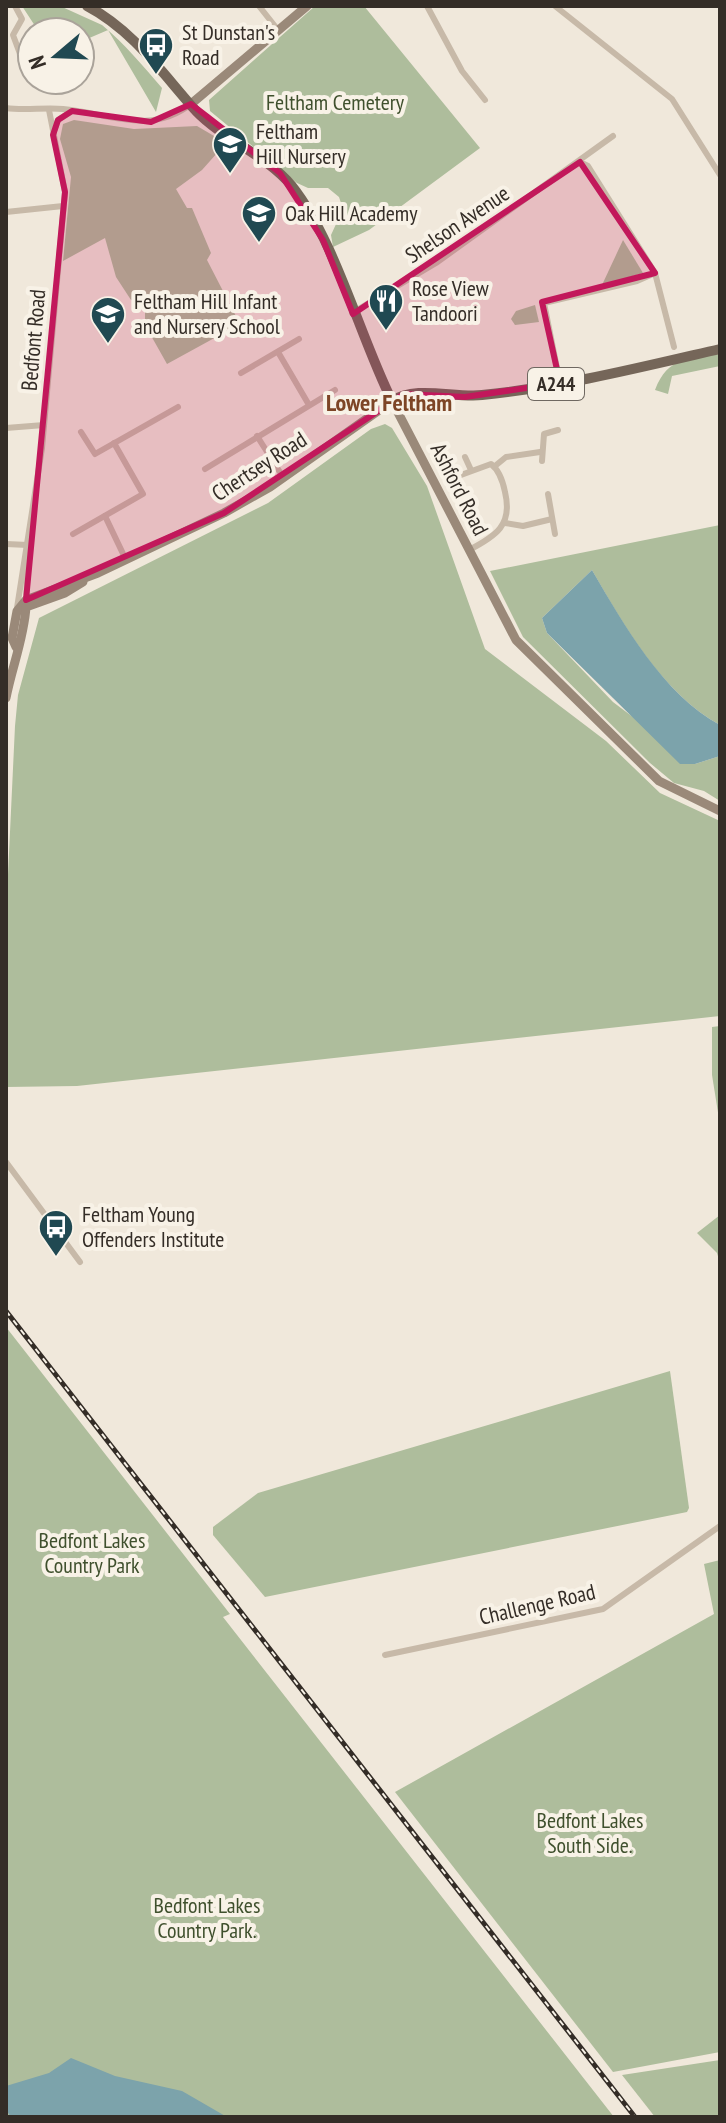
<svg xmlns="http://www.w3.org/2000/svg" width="726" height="2123" viewBox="0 0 726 2123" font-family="'PT Sans Narrow',sans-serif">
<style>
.green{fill:#aebd9c}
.water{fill:#7ca3ab}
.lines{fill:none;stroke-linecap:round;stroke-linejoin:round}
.street{stroke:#c7b9a8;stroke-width:6}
.secondary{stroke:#9a8979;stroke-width:9}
.primary{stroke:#756659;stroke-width:10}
.rail-casing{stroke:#342d27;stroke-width:5}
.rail{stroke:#f8f2e7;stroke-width:2;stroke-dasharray:6;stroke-linecap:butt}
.marked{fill:#c2185b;fill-opacity:0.2;stroke:#c2185b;stroke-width:6;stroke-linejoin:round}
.labels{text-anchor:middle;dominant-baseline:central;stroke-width:8;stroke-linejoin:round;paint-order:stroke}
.shield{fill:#f8f2e7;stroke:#6f6861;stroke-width:2}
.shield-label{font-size:20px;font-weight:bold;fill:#342d27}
.poi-label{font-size:22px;fill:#342d27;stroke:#f8f2e7;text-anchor:start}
.park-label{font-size:22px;fill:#3f502d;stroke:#f8f2e7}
.street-label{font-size:22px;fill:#342d27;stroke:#f8f2e7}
.neighbourhood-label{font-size:24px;font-weight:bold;fill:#7d4526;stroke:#f8f2e7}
</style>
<rect width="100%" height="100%" fill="#f0e8db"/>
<g class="green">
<path d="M22,6H60L102,25C125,44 143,66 162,88L156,112L108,30L80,42V32H39Z"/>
<path d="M315,6H364L480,148L369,230L333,247L331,235L343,209L339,197L328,188H308L297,183L210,111L209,100Z"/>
<path d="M74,120L134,129L197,126L226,143L202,170L176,189L187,208H192L211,253L207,260L240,324L167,364L145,325V302L131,300L116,277L105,238L63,261L71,177L60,139L63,124Z"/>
<path d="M623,240L643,273L602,285Z"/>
<path d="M535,305L539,322L515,325L511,319L516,311Z"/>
<path d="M720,353V366L672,376L668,394L655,390C668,356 688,360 720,353Z"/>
<path d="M385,424L392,428L427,486L485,649L606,741L660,793L720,821V1016L77,1086L6,1087V917L15,726L18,695L39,618L268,503L371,429Z"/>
<path d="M720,525V725C663,694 624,626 592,570L542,618L547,633L613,702L695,764L720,756V801L704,791L674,783L650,763L523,637L490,571Z"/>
<path d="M720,1026V1125L712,1075V1027Z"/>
<path d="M720,1215V1263L717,1253L697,1233Z"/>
<path d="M6,1327L230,1614L223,1617L614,2117H6Z"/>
<path d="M670,1371L689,1508L687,1512L265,1597L213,1535V1527L258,1493Z"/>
<path d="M720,1560V2052L613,2072L395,1792L714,1614L704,1564Z"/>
<path d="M720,2060V2117H655L622,2075Z"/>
</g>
<g class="water">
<path d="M592,570C624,625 663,694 720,725V756L695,764H680L547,633L542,618Z"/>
<path d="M71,2058L115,2076L182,2091L227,2117H11L6,2110V2086L49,2073Z"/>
</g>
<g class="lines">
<g class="street">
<path d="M15,6L22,19L13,35L26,70"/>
<path d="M259,6L278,30"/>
<path d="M427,6L462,71L485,100"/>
<path d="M555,6L672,99L720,175"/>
<path d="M6,108C25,111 44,107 63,109C107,113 151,136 191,104"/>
<path d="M54,131L58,120L72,111"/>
<path d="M580,162L588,166L655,273L674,347"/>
<path d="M6,212L63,206"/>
<path d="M352,313L436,263L613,136"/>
<path d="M278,352L309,405"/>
<path d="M241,373L299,339"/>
<path d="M560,383L544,303L637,281L655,273"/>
<path d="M6,428L44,425"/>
<path d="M81,432L95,454L178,407"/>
<path d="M257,436L283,477"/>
<path d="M465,457L471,470"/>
<path d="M542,461L544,434L558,430"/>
<path d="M495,466L506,457L540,452"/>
<path d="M205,469L335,390"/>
<path d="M450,479L491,464C499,470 503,482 505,492C513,525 496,536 469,550"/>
<path d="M548,494L555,534"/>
<path d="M105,516L126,560"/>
<path d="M505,523L523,526L552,519"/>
<path d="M73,534L143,494L114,443"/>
<path d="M6,544L28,545"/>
<path d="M26,601L28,553"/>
<path d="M17,608L42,448L65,192L49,110"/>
<path d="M6,1162L80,1262"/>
<path d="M385,1655L603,1609L720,1526"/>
</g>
<g class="secondary">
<path d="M191,104L307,6"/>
<path d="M16,647L12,638L17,611L26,600L98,573L224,513L270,487L392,401L516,640L659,781L720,811"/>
<path d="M6,698C12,667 24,638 26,607L65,593L83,582"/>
</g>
<path class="primary" d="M87,6C133,30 162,73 196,111C224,140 265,154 292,186C335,240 360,337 392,401C416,385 453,398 482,395C562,387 642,367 720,349"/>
<g class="rail-casing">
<path id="rail" d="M6,1311L635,2117"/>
</g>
<use href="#rail" class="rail"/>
</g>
<path class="marked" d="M191,104L280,173L323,240L353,314L580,162L655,273L542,302L560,383L465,397L404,394L224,513L26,600L65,192L53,135L58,120L72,111L151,122Z"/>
<defs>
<g id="bus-pin" transform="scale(1.8)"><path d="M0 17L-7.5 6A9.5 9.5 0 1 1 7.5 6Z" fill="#204952" stroke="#f8f2e7"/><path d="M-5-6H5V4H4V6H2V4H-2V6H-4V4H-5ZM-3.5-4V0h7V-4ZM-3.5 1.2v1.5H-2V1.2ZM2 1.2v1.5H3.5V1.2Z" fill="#fff"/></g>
<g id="school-pin" transform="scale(1.8)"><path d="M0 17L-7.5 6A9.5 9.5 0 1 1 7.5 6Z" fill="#204952" stroke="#f8f2e7"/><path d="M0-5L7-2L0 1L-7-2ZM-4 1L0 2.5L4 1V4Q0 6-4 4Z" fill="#fff"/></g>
<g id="restaurant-pin" transform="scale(1.8)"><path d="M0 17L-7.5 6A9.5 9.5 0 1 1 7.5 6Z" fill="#204952" stroke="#f8f2e7"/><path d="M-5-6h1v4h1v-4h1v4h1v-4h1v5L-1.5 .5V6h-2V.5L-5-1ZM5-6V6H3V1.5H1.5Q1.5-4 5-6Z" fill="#fff"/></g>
</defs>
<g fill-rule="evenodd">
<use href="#bus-pin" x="156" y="45"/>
<use href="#school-pin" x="230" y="144"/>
<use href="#school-pin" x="259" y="213"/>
<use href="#restaurant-pin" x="386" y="301"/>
<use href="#school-pin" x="108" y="314"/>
<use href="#bus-pin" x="56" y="1227"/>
</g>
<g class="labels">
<rect class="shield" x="528" y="368" width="56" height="32" rx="6"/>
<g class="shield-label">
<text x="556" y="384">A244</text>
</g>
<g class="poi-label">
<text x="182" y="32">St Dunstan's<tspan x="182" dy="25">Road</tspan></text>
<text x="256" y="131">Feltham<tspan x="256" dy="25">Hill Nursery</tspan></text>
<text x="285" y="213">Oak Hill Academy</text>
<text x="412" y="288">Rose View<tspan x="412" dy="25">Tandoori</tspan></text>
<text x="134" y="301">Feltham Hill Infant<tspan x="134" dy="25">and Nursery School</tspan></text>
<text x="82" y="1214">Feltham Young<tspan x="82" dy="25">Offenders Institute</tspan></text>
</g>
<g class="park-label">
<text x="335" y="102">Feltham Cemetery</text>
<text x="92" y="1540">Bedfont Lakes<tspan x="92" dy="25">Country Park</tspan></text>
<text x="590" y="1820">Bedfont Lakes<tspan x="590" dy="25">South Side.</tspan></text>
<text x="207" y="1905">Bedfont Lakes<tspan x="207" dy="25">Country Park.</tspan></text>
</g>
<g class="street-label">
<text transform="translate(457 224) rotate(-34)">Shelson Avenue</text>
<text transform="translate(33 340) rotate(-85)">Bedfont Road</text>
<text transform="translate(259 466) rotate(-33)">Chertsey Road</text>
<text transform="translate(460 489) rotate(63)">Ashford Road</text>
<text transform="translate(537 1604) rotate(-13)">Challenge Road</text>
</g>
<g class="neighbourhood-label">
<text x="389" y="402">Lower Feltham</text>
</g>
</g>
<rect width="726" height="2123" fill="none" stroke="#342d27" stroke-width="16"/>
<g transform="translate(56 56) rotate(251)"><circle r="38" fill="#f8f2e7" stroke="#aaa39a" stroke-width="2"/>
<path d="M0-6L14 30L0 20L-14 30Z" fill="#204952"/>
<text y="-12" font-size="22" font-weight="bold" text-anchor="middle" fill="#342d27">N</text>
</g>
</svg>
